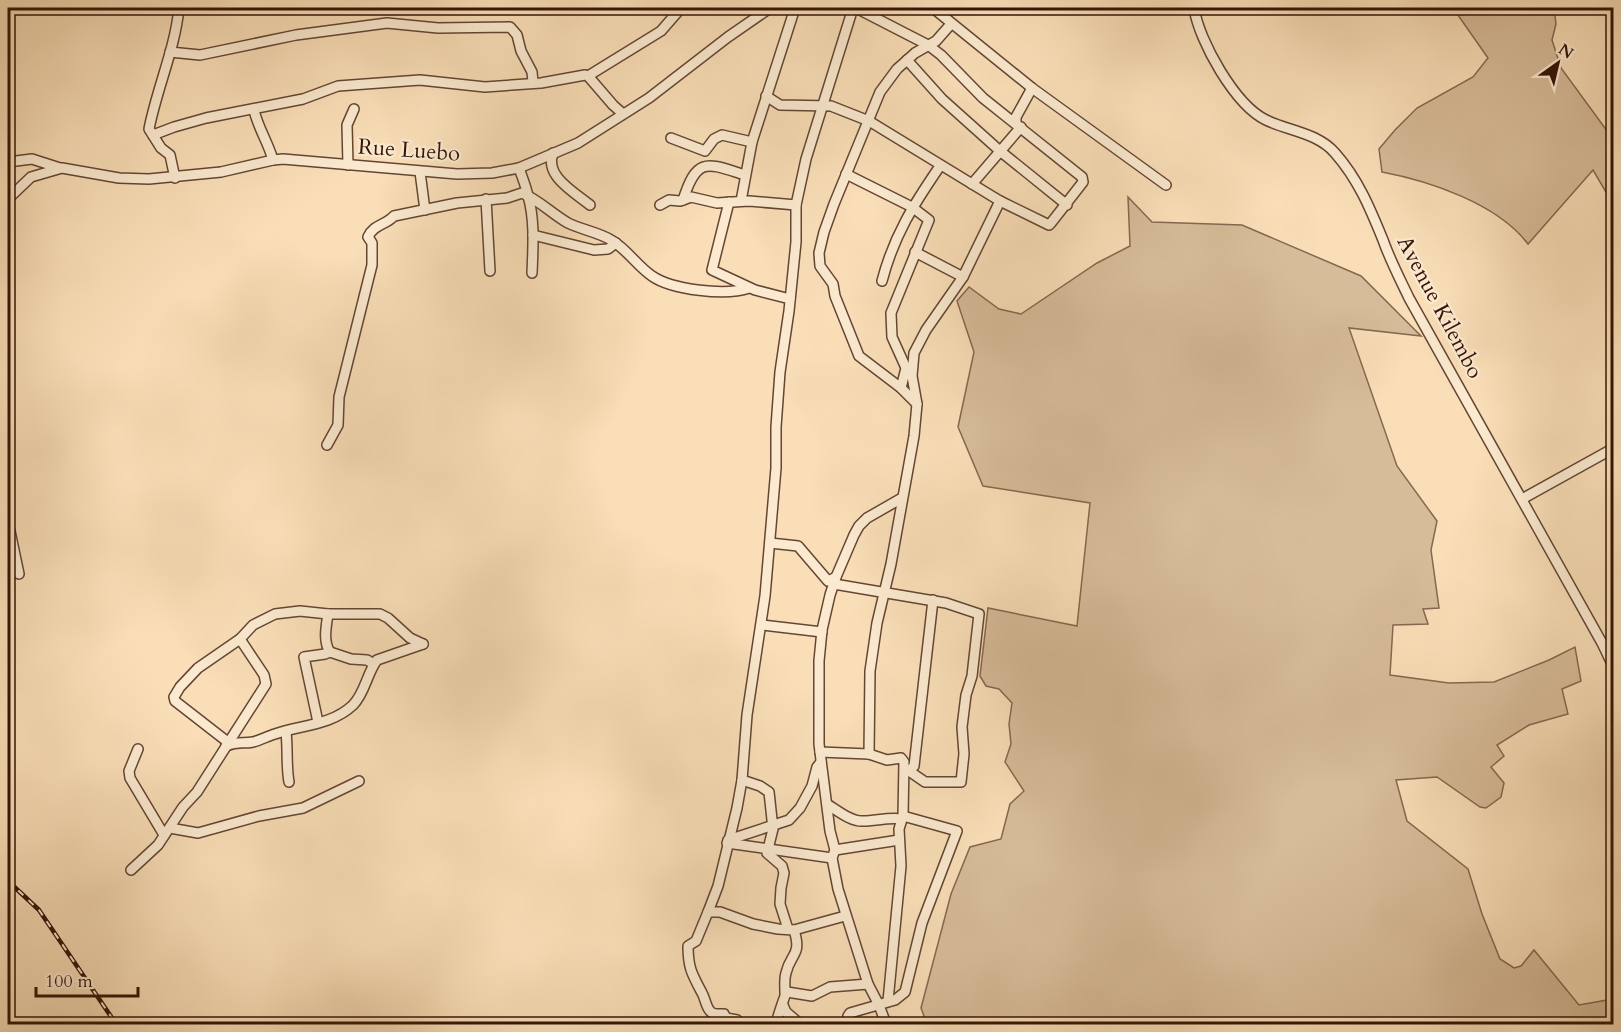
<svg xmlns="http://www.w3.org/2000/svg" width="1621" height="1032" viewBox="0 0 1621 1032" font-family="Cardo,serif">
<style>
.green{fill:#d7bc99;stroke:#856850;stroke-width:1.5}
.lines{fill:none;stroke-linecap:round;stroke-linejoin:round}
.minor-casing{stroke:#644634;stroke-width:12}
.minor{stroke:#fbead0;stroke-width:9}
.rail-casing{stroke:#331408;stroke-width:4.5}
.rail{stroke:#fbead0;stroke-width:2;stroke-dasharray:7;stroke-linecap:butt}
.labels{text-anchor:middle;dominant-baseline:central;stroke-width:4.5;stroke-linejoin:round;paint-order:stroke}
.street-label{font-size:22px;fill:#331408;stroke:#fbead0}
</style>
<rect width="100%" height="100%" fill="#f9deb7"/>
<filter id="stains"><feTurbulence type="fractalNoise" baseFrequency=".00333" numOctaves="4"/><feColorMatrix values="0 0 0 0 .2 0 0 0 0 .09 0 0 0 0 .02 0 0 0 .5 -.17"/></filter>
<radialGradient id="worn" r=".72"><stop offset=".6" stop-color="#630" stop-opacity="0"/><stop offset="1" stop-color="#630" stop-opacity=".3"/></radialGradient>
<g class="green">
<path d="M1453,8H1554L1556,24L1552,40L1561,68L1613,139V204L1593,170L1528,244C1498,204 1430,181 1382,172L1379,149L1395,130L1417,108L1473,77L1488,58Z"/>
<path d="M1128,197L1152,222L1242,225L1361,276L1421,336L1349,328L1397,466L1437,521L1431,550L1439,608L1423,609L1428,624L1393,625L1390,675L1449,683L1494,682L1549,660L1575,647L1581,681L1562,689L1568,714L1529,725L1497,745L1504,756L1491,767L1504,783L1501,797L1486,808L1480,807L1437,777L1396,780L1407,821L1468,869L1482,914L1500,959L1514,968L1521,966L1534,950L1579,1005L1613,999V1024H927L921,1008L951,894L970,847L1001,839L1010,804L1024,791L1005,762L1011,744L1009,724L1012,703L999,689L986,686L980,676L988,608L1077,626L1090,503L983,486L958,427L974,352L957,301L969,287L999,309L1021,314L1097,263L1130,246Z"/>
</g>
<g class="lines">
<g class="minor-casing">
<g id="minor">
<path d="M933,8L1032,88L1166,185"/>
<path d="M1194,8C1199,41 1235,105 1266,120C1289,131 1318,133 1335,153C1358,179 1370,208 1383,240C1390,260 1400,279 1409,298L1602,643L1614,668"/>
<path d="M170,52L200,55L296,35L387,23L438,28L510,27L517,35L521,51L532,72L533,82"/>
<path d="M907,60L942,99L1000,151L1067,205"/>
<path d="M588,76L661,31L681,8"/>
<path d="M766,96L780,105L831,106L869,121L1000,201L1049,225L1051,223L1083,182L1082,177L983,98L941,55L928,45L856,8"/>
<path d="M254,110C258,128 268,142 273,160"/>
<path d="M1016,122V117L1032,88"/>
<path d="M153,135L174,127L206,118L303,99L338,86L420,80L485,87L541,83L585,75L588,76L613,105L623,114"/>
<path d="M671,138L705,151L714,139L722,135L752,142"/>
<path d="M553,153C544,176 574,192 590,205"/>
<path d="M8,162L32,159L60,168"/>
<path d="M348,165L347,125L354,109"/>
<path d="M519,168C522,177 526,186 528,196C535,220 533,248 532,273"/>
<path d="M420,172L425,210"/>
<path d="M846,174L912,207L929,220L891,313L892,337L906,368L901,388"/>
<path d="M175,178L170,155L161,148L149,129C157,88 175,49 179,8"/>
<path d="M972,184L1021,127"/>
<path d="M8,199L31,177L62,168L119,178L149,179L221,172L273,160L283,159L457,174L492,173L519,168L578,143L649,98L728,37L770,8"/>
<path d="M486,199L490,271"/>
<path d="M683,200C697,156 707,163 745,175"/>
<path d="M741,201L752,142L795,8"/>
<path d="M729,202L712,270L755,290L790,299"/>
<path d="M660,205L669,200L680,201L691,197L717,203L749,201L796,205"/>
<path d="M533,235L594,250L608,249L616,243"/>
<path d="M915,252L963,277"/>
<path d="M882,281C894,235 914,204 940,166"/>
<path d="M917,404L901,388L859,356L835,296L833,284L820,266L819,253L824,232L834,204L880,92L897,69L915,53L936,41L951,24"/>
<path d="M327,445L338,425L339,397L372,265V243L368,237C374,224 386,225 394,216L457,203L507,198L522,193C539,200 552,214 568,223C582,230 598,232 611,240C627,249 637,266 652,276C672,290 726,296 749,288"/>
<path d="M1522,499L1614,448"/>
<path d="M8,529L10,531L19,574"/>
<path d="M770,543L798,546L828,581L836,577"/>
<path d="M834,584L946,603L979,614L972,676L966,695L962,727L964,754L961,782H925L909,771"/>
<path d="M328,614C326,627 323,642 330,652"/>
<path d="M762,625L822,632"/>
<path d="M318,722L304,657L325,654L330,652L351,659L367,660L374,664"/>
<path d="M286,732C288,749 286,765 289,782"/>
<path d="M229,743L175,701L174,697L180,687L198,668L240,639L253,625L275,614L300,611L328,614H380L388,618L410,638L423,644"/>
<path d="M226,746C238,741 243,744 253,742C261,740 268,736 275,734C302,725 332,725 353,705C365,693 367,673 377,660L423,644"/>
<path d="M138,749L129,771L130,778L164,835"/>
<path d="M820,752L869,754L887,760L901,758L904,762L903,816L899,829L901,866L888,1001"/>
<path d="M869,754L870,671L877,623L891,564L914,436L917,404L912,376L914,353L926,330L963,277L1000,201"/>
<path d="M905,769L909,771L914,766L933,600"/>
<path d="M742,780L760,786L769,792L773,829L767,853L782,866L784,873L781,888L780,904L788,929"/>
<path d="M827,804C837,810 851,822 863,821C876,821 888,817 902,819"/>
<path d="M170,828L198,833L259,816L303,808L359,781"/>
<path d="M728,840L789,820L800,808L812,786L817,767L821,762"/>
<path d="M727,843L832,858"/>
<path d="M835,850L899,840"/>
<path d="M131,870L158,845L183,807L197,792L266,684L264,675L240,639"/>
<path d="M708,912H720L753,924L778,929L794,930L845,916"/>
<path d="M785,993C785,987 784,979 786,973C791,952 802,956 794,930"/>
<path d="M783,1005L786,1012L800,1024"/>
<path d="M740,1024L737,1020L726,1018L724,1014C719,1014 713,1015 710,1011C706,1007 705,998 702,993C692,974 688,968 688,946L696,941L708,912L718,886L737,808L742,780L747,715L765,596L776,468V427L780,372L789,311L796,242V205L806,159L853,8"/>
<path d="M776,1024C777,1019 785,994 787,992L812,996L830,987L868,984"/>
<path d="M852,1024L848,1016L850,1013L895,1000L905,992L922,923L957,831L903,816"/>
<path d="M886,1024L879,1005L868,984L838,889L832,858L835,850L830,831L819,744V661L822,630L830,595L836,577L854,535L859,526L867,518L902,498"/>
</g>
</g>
<use href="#minor" class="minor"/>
<g class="rail-casing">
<path id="rail" d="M8,881L39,910L116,1024"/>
</g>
<use href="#rail" class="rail"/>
</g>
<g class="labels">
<g class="street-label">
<text transform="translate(409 150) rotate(4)">Rue Luebo</text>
<text transform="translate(1440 307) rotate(62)">Avenue Kilembo</text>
</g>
</g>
<rect width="1621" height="1032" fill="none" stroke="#f9deb7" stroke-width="30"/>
<rect x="9" y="9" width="1603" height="1014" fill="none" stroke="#331408" stroke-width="3"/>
<rect x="15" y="15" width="1591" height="1002" fill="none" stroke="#331408" stroke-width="1.5"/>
<g transform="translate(1558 63) rotate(34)" stroke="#fbead0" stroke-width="4.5" paint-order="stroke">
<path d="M0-4.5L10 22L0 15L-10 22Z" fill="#331408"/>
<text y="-9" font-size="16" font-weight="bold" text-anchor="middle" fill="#331408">N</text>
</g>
<path d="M36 987v9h102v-9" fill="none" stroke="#331408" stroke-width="3"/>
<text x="45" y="987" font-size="18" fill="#331408" stroke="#fbead0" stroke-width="4.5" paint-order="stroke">100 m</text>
<rect width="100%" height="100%" filter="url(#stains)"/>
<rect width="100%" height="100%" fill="url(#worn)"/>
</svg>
